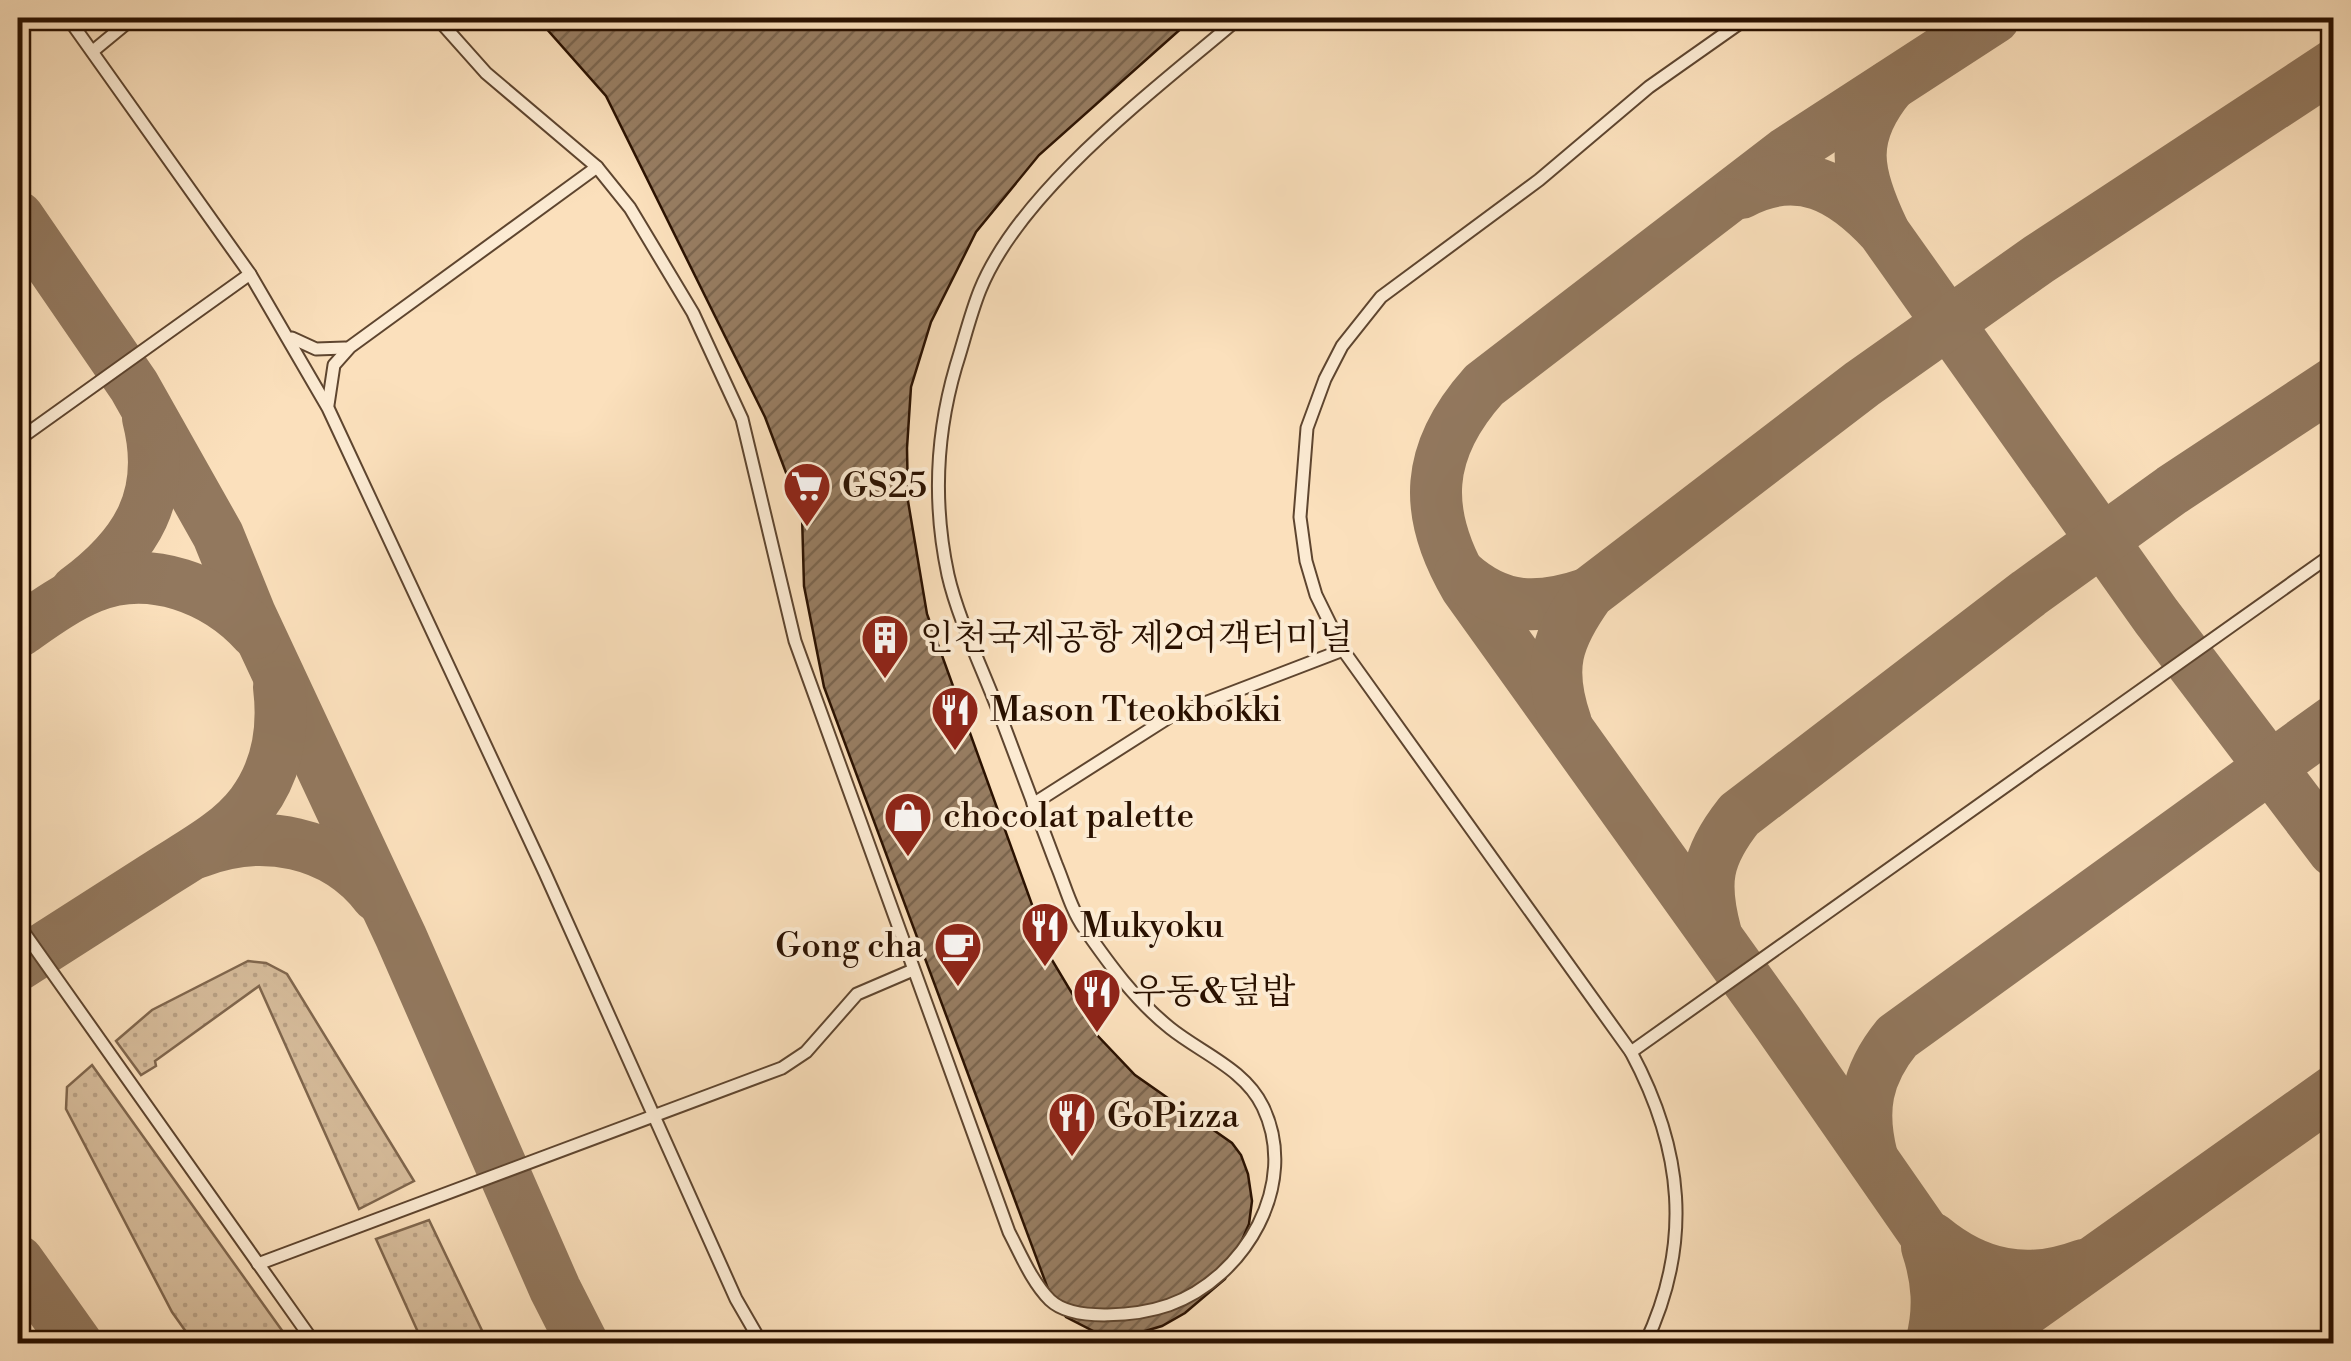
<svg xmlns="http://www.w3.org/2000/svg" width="2351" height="1361" viewBox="0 0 2351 1361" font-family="'Libre Bodoni','Noto Serif KR',serif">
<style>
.grass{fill:url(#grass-dots);stroke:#80674e;stroke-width:2.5}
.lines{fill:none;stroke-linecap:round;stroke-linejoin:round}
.taxiway{stroke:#92785e;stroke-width:52}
.building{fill:url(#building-hatch);stroke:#2a1100;stroke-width:2.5}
.service-casing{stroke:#5e452f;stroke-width:15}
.service{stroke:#fcebd3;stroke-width:11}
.labels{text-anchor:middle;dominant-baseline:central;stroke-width:8;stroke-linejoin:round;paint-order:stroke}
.poi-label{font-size:35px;fill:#2a1100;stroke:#fcebd3;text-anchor:start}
</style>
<defs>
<pattern id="grass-dots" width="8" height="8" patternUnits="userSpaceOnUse" patternTransform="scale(2.5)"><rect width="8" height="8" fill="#d7bd9c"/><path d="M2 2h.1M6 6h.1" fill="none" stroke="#b9a185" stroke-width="1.8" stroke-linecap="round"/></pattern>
<pattern id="building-hatch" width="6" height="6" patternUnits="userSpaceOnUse" patternTransform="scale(2.5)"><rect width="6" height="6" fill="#977d62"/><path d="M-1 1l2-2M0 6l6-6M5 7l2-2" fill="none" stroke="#7b654e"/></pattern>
</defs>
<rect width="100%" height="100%" fill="#fbe0bc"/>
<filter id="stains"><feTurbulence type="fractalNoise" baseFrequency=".002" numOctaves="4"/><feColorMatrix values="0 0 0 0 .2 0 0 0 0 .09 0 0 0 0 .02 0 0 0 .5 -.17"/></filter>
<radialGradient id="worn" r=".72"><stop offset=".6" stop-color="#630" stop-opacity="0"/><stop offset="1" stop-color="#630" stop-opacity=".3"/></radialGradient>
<g class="grass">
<path d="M248,961L266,963L287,974L414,1181L359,1209L259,986L155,1061L156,1066L141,1075L116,1041L152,1010Z"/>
<path d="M92,1065L291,1343H194L172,1312L66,1109L67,1087Z"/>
<path d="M429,1220L488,1343L424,1344L422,1341L376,1239Z"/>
</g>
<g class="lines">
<g class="taxiway">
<path d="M1994,18L1786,153L1484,385C1425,451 1422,512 1466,587L1778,1023L2001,1344"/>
<path d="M1741,193C1799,162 1843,188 1883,231L2156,616L2334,851"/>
<path d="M18,217L134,386L218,535L250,614L401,937L555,1289L583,1344"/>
<path d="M1883,230C1856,173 1848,137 1890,86"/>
<path d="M1460,574C1501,611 1539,610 1589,593"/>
<path d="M76,591C137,546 168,496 148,418"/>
<path d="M18,632C41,616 65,598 92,587C150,563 216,589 256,633"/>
<path d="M1566,723C1547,668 1556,639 1589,593L1862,384L2039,259L2334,65"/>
<path d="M199,852C261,827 335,841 377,896"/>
<path d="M1716,934C1702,882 1706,857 1739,815L2029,593L2172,490L2334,383"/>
<path d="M18,965C63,936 108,907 154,878C187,856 228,836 252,804C278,769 284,728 279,687"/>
<path d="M1872,1157C1860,1110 1866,1075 1897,1037L2334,721"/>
<path d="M1932,1238C1978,1276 2027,1286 2083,1265"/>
<path d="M1927,1247C1938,1280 1940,1310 1931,1344"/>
<path d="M18,1261L77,1344"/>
<path d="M1978,1344L2334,1091"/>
</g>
</g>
<path class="building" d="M537,18H1193L1039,155L976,232L931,322L911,387L907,448L908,501L927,614L1052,960L1097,1035L1135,1075L1232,1143L1241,1155L1248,1174L1252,1201L1249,1224L1225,1279L1185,1313L1162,1326L1125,1337L1103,1336L1066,1317L1048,1289L824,687L804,586L802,515L765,417L606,96Z"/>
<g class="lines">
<g class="service-casing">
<g id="service">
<path d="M68,18L250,274L328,408L545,873L736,1299L762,1344"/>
<path d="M437,18L486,73L597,167L630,208L693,313L742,419L795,641L1009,1232C1021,1255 1032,1282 1050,1300C1074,1323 1140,1315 1169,1305C1245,1278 1300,1184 1263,1107C1245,1069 1201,1053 1170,1028C1135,1000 1109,964 1084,928C1071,910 1065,885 1056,864C1037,814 1019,765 1000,715C984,672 958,619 948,575C933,505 936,434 956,366C964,341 970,315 980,290C1021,189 1156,89 1239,18"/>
<path d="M93,51L133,18"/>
<path d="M292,338L316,349L345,348"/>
<path d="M328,405L334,365L350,347L597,167"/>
<path d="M18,440L250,274"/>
<path d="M1033,804L1171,716L1343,650"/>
<path d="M18,924L315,1344"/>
<path d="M1631,1052L2334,553"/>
<path d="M258,1264L782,1068L806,1052L857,994L913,970"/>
<path d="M1645,1344C1693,1243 1683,1149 1631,1052L1343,650L1316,595L1306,561L1300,517L1307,428L1325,379L1342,346L1381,297L1539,180L1649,87L1747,18"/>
</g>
</g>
<use href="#service" class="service"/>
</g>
<defs>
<g id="supermarket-pin" transform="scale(2.5)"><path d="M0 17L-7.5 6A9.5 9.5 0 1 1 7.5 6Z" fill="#8f2418" stroke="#fcebd3"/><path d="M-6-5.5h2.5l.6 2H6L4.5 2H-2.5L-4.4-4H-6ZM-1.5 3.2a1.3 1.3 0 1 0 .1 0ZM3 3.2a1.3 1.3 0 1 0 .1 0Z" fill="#fff"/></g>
<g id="building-pin" transform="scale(2.5)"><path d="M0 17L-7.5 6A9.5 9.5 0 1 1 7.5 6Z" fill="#8f2418" stroke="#fcebd3"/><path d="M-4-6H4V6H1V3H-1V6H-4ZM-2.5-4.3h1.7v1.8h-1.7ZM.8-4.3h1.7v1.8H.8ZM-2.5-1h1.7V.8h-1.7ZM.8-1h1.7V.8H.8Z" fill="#fff"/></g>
<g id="restaurant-pin" transform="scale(2.5)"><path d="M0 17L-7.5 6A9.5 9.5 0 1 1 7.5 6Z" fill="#8f2418" stroke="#fcebd3"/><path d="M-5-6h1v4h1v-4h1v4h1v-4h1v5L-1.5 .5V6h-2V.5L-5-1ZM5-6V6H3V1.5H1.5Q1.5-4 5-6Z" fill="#fff"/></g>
<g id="shop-pin" transform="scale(2.5)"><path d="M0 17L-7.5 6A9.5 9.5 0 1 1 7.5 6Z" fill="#8f2418" stroke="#fcebd3"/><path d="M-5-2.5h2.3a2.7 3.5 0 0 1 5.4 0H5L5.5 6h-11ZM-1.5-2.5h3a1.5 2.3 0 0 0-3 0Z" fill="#fff"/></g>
<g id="cafe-pin" transform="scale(2.5)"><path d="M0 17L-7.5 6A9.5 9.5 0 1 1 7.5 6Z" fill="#8f2418" stroke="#fcebd3"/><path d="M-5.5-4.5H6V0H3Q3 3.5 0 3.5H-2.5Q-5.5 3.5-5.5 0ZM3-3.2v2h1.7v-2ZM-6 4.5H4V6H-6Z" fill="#fff"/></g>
</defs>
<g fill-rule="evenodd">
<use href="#supermarket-pin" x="807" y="486"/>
<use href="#building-pin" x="885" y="638"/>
<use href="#restaurant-pin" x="955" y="710"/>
<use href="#shop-pin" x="908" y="816"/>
<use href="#restaurant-pin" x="1045" y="926"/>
<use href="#cafe-pin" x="958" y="946"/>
<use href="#restaurant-pin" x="1097" y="992"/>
<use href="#restaurant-pin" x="1072" y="1116"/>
</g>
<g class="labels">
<g class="poi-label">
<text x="842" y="486">GS25</text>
<text x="920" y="638">인천국제공항 제2여객터미널</text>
<text x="990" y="710">Mason Tteokbokki</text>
<text x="943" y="816">chocolat palette</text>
<text x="1080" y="926">Mukyoku</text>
<text x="923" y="946" text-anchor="end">Gong cha</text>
<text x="1132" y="992">우동&amp;덮밥</text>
<text x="1107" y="1116">GoPizza</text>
</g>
</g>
<rect width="2351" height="1361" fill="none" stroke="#fbe0bc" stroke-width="60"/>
<rect x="20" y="20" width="2311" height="1321" fill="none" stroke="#2a1100" stroke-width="5"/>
<rect x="30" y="30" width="2291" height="1301" fill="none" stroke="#2a1100" stroke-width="2.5"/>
<rect width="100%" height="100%" filter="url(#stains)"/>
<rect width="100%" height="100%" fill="url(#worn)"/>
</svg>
